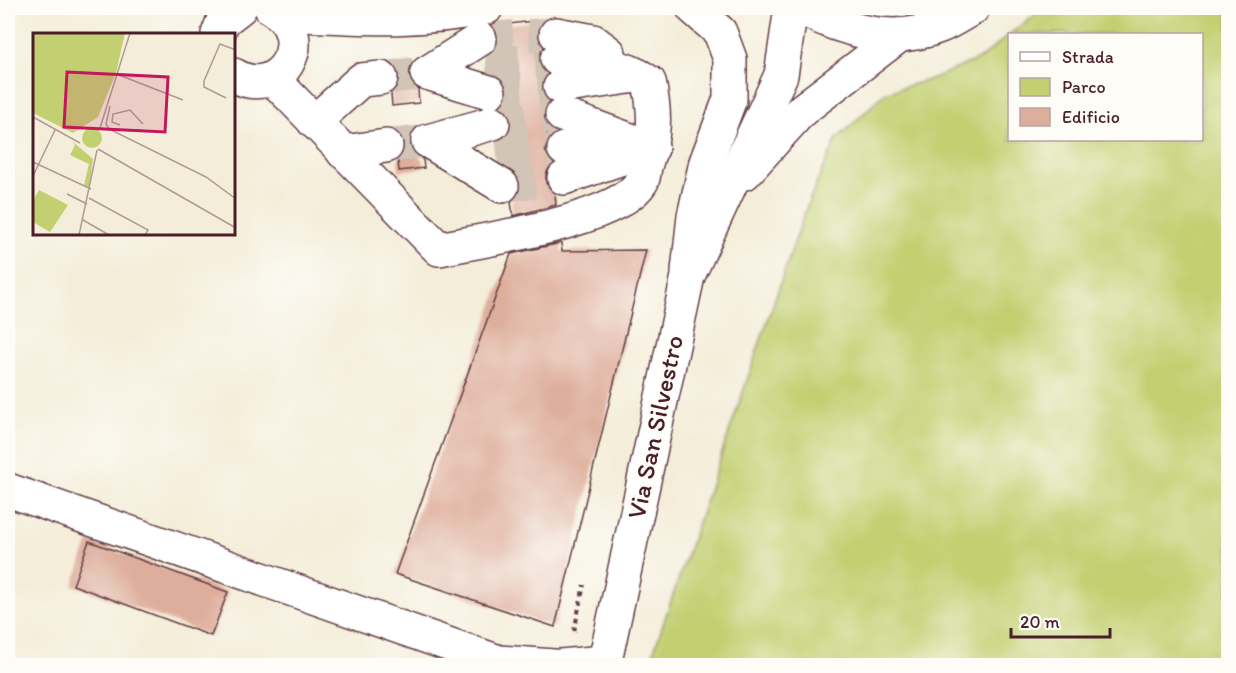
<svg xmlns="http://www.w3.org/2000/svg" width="1236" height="673" viewBox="0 0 1236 673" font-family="Itim,sans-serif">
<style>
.green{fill:#c3d072;stroke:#86784e;stroke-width:1.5}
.building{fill:#deae9c}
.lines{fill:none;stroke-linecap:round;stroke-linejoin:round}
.minor-tunnel{stroke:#d2c4b6;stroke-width:33;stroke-dasharray:33 16;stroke-linecap:butt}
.minor-casing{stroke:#643e45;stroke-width:36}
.major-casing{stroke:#643e45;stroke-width:36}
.path{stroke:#643e45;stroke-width:4;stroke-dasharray:4.5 4.5;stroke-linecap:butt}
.minor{stroke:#fff;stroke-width:33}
.major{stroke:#fff;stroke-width:33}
.labels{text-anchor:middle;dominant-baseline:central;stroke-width:4.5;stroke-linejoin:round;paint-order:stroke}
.street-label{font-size:26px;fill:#4a1f2b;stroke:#fdfcf7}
.inset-road{fill:none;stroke:#b09b93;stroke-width:1.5}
.view{fill:#c2185b;fill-opacity:0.15;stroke:#c2185b;stroke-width:3}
.inset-edge{fill:none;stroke:#4a1f2b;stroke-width:3}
</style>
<rect width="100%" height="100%" fill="#fdfcf7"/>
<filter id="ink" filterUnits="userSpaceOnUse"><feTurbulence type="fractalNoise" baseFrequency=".0167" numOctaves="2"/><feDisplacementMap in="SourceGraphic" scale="12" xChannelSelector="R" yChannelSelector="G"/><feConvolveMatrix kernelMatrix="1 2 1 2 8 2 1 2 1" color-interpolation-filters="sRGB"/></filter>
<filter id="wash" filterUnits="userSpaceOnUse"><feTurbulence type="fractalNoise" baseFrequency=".008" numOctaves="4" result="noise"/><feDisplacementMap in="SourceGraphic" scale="24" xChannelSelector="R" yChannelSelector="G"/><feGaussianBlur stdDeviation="1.35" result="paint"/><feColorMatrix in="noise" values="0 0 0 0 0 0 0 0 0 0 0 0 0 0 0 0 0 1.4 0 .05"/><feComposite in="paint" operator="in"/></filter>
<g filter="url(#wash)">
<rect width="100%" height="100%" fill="#f4edd9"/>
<path class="green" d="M1039,8H1228V665H649L808,203L836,140L885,93L934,78L981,58L1009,35L1010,140H1202V34H1010L1033,17Z"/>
<g id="blocks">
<g class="building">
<path d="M533,21L548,140L545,150L551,165L546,174V183L555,194L556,205L513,216L511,202L518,195L521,186L518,177L507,167L503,138L511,128V119L501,106L507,98V88L503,80L495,74L492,52L499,38L493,26Z"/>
<path d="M412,62L409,77L418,89L419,103L392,106L391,94L398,86L400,77L392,64Z"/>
<path d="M412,131L410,147L423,160L424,168L399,171L398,161L403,154L405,144L399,133Z"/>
<path d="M561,243L562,251L646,250L555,627L395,574L511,254Z"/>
<path d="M89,541L228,592L211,636L73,585Z"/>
</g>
</g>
</g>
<g filter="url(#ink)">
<use href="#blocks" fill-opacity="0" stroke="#643e45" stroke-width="1.5"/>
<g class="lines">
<g class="minor-tunnel">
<path d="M480,39L556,34"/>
<path d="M486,63L557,59"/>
<path d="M381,78L427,73"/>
<path d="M489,92L560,87"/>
<path d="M493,123L562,115"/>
<path d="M386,146L428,141"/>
<path d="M497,155L564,149"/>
<path d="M502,186L564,178"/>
</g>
<g class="minor-casing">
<g id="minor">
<path d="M281,14C350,17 418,23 486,8"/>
<path d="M218,34L223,21L240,8"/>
<path d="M556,34L593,41L609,53"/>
<path d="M427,73L489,92"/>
<path d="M427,73L480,39"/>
<path d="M234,75C280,103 319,36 271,8"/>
<path d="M272,78L439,249C483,240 620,221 642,181C644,177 644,171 645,167C655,135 656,115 649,82C623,63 587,61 557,59"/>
<path d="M560,87L629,77"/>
<path d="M562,115L652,148"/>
<path d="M314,122L361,80L381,78"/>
<path d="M428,141L502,186"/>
<path d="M428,141L493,123"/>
<path d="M564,149L623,148"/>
<path d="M343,152L386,146"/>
<path d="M564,178L652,148"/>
<path d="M688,271L694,216L706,162L730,99V59L720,32L693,8"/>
<path d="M8,490L499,662L554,666"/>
<path d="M561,666L604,662"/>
</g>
</g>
<g class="major-casing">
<g id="major">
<path d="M801,8C843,31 894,45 940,26C952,21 962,14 973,8"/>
<path d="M745,173L802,110L900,35"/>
<path d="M604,666L688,276L781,75L791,8"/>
</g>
</g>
<path class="path" d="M574,631L584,585"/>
<use href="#minor" class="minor"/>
<use href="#major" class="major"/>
</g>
</g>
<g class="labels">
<g class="street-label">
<text transform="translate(655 427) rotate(-78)">Via San Silvestro</text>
</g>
</g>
<g transform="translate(33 33)">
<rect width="202" height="202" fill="#f4edd9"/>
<path d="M0,0H92L83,40L65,84L40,100L0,80ZM49 105a10 10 0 1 1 20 0a10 10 0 1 1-20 0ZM39,108L60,126L56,154L51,152L56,131L37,122L42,112ZM6,157L35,172L17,199L0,189V168Z" fill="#c3d072"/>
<path class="inset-road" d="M86,42L150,67M193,65L171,54V48L187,11L203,17M77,73L73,91L76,96L173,144L203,166M0,84L47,110M87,92L79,89L80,81L97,77L110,91M67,95L97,0M86,97H109M65,116L203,195M0,129L58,156M0,143L22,97M34,161L54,171M56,165L115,197L112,202M50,187L76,202M46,202L64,117"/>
<path class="view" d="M34,39L135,44L132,99L31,94Z"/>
<rect width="202" height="202" class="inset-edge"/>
</g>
<rect width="1236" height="673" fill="none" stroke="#fdfcf7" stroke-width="30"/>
<rect x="1008" y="33" width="195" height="108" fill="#fdfcf7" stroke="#b5a4a5" stroke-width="1.5"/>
<rect x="1020" y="52" width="30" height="9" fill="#ffffff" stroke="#b5a4a5" stroke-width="1.5"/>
<text x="1062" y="63" font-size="18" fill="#4a1f2b">Strada</text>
<rect x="1020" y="78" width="30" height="18" fill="#c3d072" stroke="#b5a4a5" stroke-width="1.5"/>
<text x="1062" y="93" font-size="18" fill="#4a1f2b">Parco</text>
<rect x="1020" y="108" width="30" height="18" fill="#deae9c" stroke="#b5a4a5" stroke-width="1.5"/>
<text x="1062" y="123" font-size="18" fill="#4a1f2b">Edificio</text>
<path d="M1011 628v9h99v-9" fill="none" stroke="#4a1f2b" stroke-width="3"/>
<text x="1020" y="628" font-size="18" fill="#4a1f2b" stroke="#fdfcf7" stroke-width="4.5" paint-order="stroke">20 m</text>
</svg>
